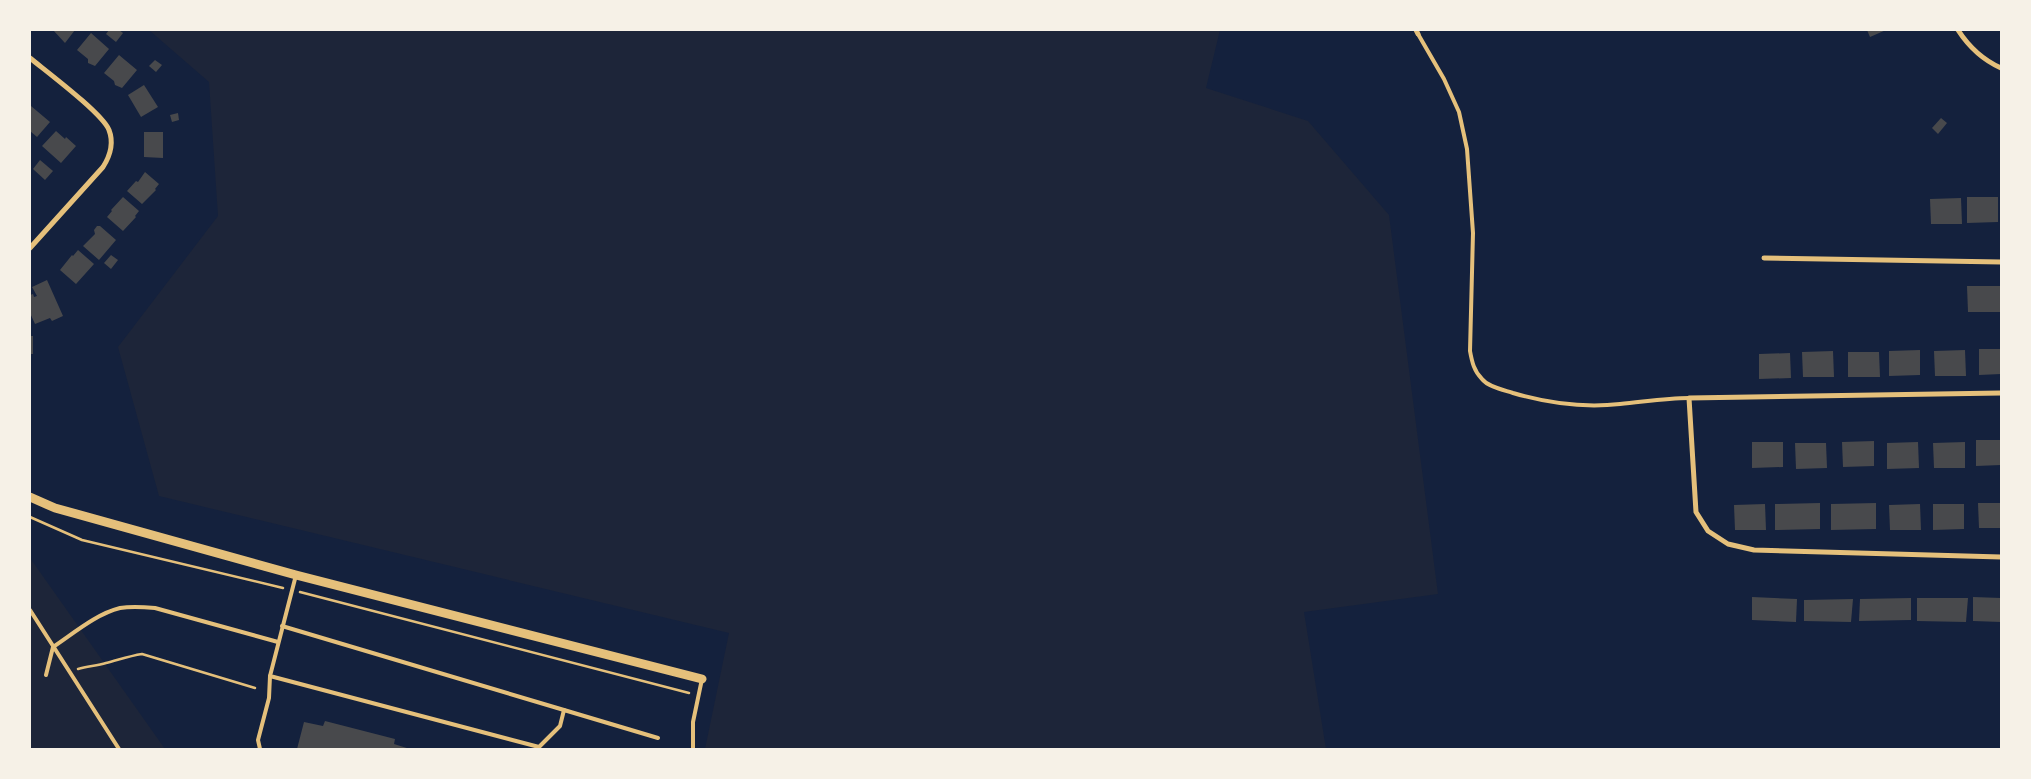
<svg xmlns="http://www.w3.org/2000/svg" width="2031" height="779" viewBox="0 0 2031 779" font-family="Bitter,serif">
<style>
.green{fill:#1d2539}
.building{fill:#48494c}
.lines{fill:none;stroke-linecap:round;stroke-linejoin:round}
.path{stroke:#e5c07b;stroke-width:2.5}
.service{stroke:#e5c07b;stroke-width:4}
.minor{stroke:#e5c07b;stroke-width:5}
.tertiary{stroke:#e5c07b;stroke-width:9}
</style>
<rect width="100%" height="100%" fill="#14213d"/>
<g class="green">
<path d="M149,30H1220L1206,88L1308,121L1389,215L1438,594L1304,612L1326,749H705L729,633L159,496L118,347L218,216L209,82Z"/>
<path d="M30,558L165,749H30Z"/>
</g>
<g class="building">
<path d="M53,30H75L65,43Z"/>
<path d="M109,30H119L123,33L116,42L106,34Z"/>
<path d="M1867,30H1886L1870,37Z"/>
<path d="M91,33L109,49L95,66L88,63V59L77,50Z"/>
<path d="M119,55L137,70L122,88L115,85L114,81L104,73Z"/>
<path d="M155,60L162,65L156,72L149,66Z"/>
<path d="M144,85L158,107L141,117L128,95Z"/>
<path d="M31,106L50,122L37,137L30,131Z"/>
<path d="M178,113L179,120L172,122L170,115Z"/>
<path d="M1941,118L1947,123L1938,134L1932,128Z"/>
<path d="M56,131L65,139L66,137L76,146L61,163L42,146Z"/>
<path d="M144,132H163V158L144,157Z"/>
<path d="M40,160L53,171L45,180L33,169Z"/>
<path d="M145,172L159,184L155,189L156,190L142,204L127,191L136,181L138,182Z"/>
<path d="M123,197L139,211L135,216L136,217L123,231L107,217L112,211L111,210Z"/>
<path d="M1967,197H1998V222L1967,223Z"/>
<path d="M1961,198L1962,224H1931L1930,199Z"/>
<path d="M97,226H100L116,240L99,260L83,246L95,234L94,230Z"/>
<path d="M78,250L94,264L76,284L60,270L72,255L73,256Z"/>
<path d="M111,255L118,260L111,269L104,263Z"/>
<path d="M47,280L63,316L52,321L50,318L35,324L30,313V295L33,294L34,297L37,296L32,287Z"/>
<path d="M1967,286H2001V312H1968Z"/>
<rect x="30" y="336" width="3" height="18"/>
<path d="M1979,349H2001V374L1979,375Z"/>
<path d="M1920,350V375L1889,376V351Z"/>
<path d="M1965,350L1966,376H1935L1934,351Z"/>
<path d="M1833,351L1834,377H1803L1802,352Z"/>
<path d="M1848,352H1879L1880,377H1848Z"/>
<path d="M1790,353L1791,378L1759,379V354Z"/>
<path d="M1976,440H2001V465L1976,466Z"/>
<path d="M1874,441V466L1843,467L1842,442Z"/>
<path d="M1752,442H1783V467L1752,468Z"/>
<path d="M1918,442L1919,468L1887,469V443Z"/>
<path d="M1965,442V468H1934L1933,443Z"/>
<path d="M1795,443H1826L1827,468L1796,469Z"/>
<path d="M1820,503V529L1775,530V504Z"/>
<path d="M1876,503V529L1831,530V504Z"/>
<path d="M1978,503H2001V528H1979Z"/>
<path d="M1765,504L1766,530H1735L1734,505Z"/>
<path d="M1920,504L1921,530H1890L1889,505Z"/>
<path d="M1933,504H1964V529L1933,530Z"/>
<path d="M1752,597L1797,599L1796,622L1752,620Z"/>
<path d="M1973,597L2001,598V622L1973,621Z"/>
<path d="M1911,598V620L1859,621L1860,599Z"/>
<path d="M1917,598H1968L1966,622L1917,621Z"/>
<path d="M1853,599L1851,622L1804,621V600Z"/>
<path d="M325,721L395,739L394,744L410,749H297L304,722L323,726Z"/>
</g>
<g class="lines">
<g class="path">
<path d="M30,517L82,540L283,588"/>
<path d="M300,592L689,693"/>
<path d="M78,669C88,666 97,666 106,663C118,660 129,656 142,654L255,688"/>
</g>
<g class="service">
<path d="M1418,34L1444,79L1459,112L1467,149L1473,233L1470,351C1472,362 1474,371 1482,379C1488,387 1504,390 1513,393C1547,403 1584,408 1620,404C1643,402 1665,398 1689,398"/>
<path d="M296,575L270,676L539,747L560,726L564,710L658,738"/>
<path d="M30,610L119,749"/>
<path d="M282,626L564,710"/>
<path d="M46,675L53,647C74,633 96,614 120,608C132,606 144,607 155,608L278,642"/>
<path d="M260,749L258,740L269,698L270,676"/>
<path d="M693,749V722L702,679"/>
</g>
<g class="minor">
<path d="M1416,30L1418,34"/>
<path d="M1958,30C1969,47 1983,60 2001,68"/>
<path d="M30,58C47,72 102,113 109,130C114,143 110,156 103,167L30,248"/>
<path d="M1764,258L2001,262"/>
<path d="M2001,393L1689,398L1696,512L1708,531L1728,544L1754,550L2001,557"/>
</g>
<path class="tertiary" d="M30,497L55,508L296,575L702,679"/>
</g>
<rect width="2031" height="779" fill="none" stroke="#f6f1e7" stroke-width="62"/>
</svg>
